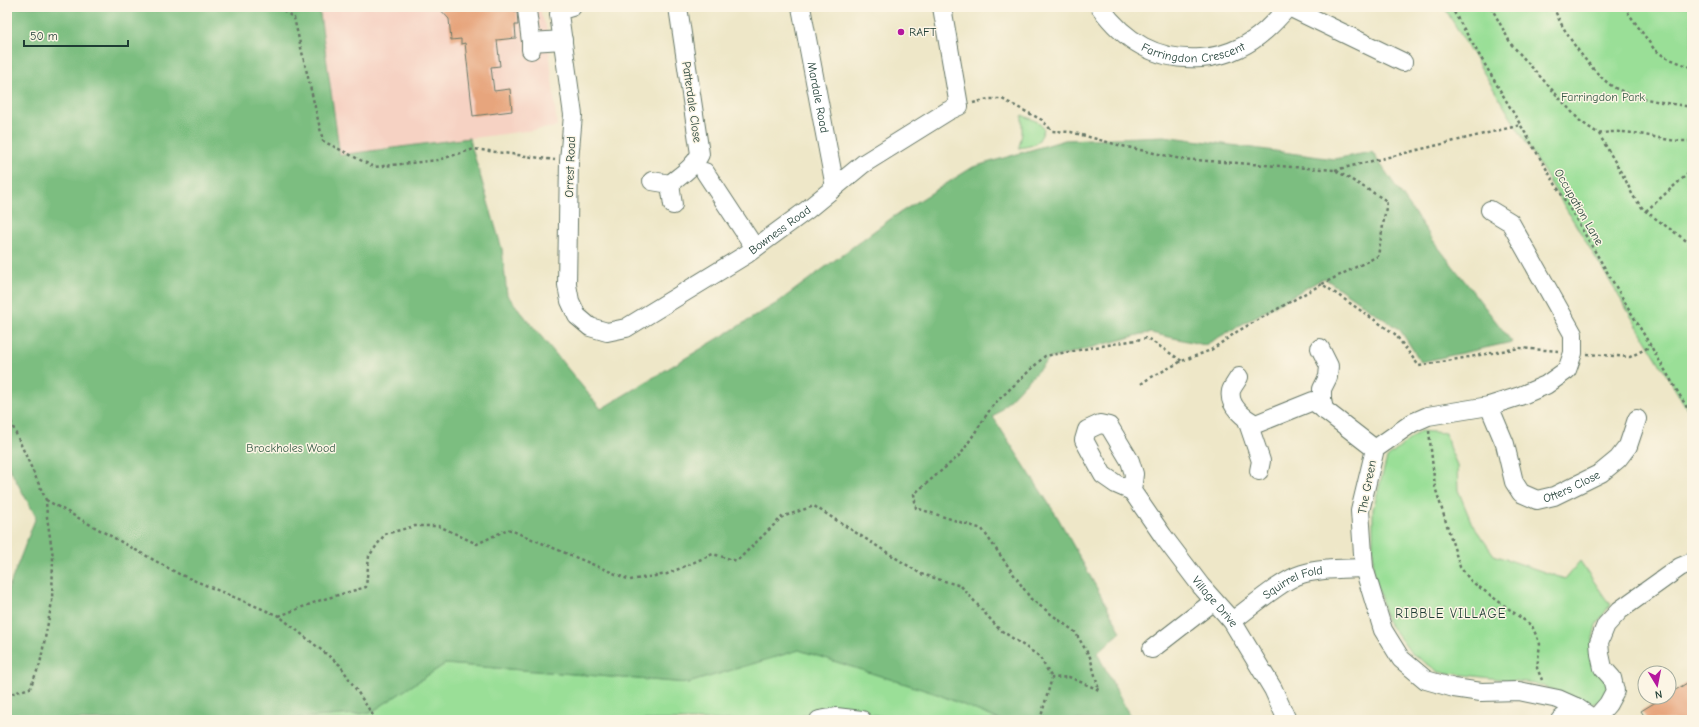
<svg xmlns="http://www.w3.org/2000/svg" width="1699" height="727" viewBox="0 0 1699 727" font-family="'Comic Neue',sans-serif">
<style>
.built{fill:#f6d2c3}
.green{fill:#9adf97;stroke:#5c8e66}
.forest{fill:#7bbe80;stroke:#4d7e5a}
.building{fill:#e7a57d}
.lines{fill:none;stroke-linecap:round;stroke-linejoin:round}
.minor-casing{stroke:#677868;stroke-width:20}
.path{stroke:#677868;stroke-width:2.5;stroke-dasharray:3 3;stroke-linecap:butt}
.minor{stroke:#fff;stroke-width:18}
.poi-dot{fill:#b5179e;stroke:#fcf5e5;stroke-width:1.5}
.labels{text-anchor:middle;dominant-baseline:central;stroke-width:3;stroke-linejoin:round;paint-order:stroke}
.poi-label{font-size:12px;fill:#1f3d34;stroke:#fcf5e5;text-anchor:start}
.street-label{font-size:12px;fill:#1f3d34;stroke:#fcf5e5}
.park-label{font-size:12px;fill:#385d48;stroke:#fcf5e5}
.neighbourhood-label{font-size:13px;letter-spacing:1px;fill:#1f3d34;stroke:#fcf5e5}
</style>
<rect width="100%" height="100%" fill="#fcf5e5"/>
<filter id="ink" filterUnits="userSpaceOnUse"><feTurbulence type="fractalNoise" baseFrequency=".025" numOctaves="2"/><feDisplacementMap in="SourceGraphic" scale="8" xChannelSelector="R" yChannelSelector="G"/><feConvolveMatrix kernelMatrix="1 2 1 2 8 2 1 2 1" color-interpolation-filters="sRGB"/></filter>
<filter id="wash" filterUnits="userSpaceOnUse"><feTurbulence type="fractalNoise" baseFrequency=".012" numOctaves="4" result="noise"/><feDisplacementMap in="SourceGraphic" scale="16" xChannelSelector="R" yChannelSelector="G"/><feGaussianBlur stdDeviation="0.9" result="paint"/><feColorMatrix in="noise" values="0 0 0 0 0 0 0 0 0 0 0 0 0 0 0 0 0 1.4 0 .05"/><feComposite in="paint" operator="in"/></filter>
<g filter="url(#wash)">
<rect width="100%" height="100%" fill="#eee7c8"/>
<path class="built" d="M319,7H541V14L546,26L549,47L557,127L340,155Z"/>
<g class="green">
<path d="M1444,7H1692V417Z"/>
<path d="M1022,115L1038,122L1044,129C1038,146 1035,145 1019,148L1022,133Z"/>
<path d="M1420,431L1446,433L1449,447L1457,465L1458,490L1472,524L1494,555L1565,579L1580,561L1610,605L1596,625L1591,647L1610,688L1605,699L1587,706L1561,693L1534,683L1439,672L1411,653L1387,621L1373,569V509L1387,458Z"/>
<path d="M799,650L937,694L1000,720H908L833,709L784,720H272L370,713L445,664L688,683Z"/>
</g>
<path class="forest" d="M7,7H319L340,155L469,138L502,249L507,295L601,409L777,303L893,217L973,167L1065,140L1164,136L1334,159L1372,152L1435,243L1512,342L1421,362L1400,330L1324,278L1205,345L1151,333L1142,334L1049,359L993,417L1058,518L1121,632L1097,653L1132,720H1000L937,694L799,650L688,683L445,664L370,713L272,720H7V592L36,517L7,464Z"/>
<g id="blocks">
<g class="building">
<path d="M438,7H513L514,11H517L518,25H515L516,38L497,40L500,66L491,67L494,91L510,89L512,111L473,116L465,43L461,44V39L451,40L449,19Z"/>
<path d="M1692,680V720H1647L1641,711L1664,697H1669V694Z"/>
</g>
</g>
</g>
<g filter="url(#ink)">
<use href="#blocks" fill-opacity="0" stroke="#677868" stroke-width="1"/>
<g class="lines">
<g class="minor-casing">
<g id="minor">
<path id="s1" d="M572,7L562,10L559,14L573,115L569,161L567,285L570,301L577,316L590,327L607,332L626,328L747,254L807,210L863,164L948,111L959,106L942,7"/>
<path id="s2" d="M801,7L835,187"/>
<path id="s3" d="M1100,7C1125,42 1157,61 1201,58C1214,57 1227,54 1239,48C1259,39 1274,23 1288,7"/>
<path d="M1289,7L1403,62"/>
<path d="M527,10L531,42"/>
<path d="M531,50V42L563,40"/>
<path d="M705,172L755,248"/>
<path d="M652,181L670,184"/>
<path d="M673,205L670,184C681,175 694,167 700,154L678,7"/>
<path d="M1490,210L1510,222L1573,334V353L1567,370L1546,385L1520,396L1489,406L1428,416L1412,423L1375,449L1360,511L1364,568L1383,630L1401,659L1426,680L1454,688L1481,692L1519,691L1558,699L1576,707L1595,720"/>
<path d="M1320,348L1329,366L1328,377L1322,389V399L1324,410"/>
<path d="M1239,377C1237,381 1232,387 1231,391C1228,406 1245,419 1256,424L1313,401L1375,449"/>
<path id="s4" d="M1489,406L1505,444L1514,482L1521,493L1537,500L1554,496L1601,473L1618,459L1628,446L1637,419"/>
<path d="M1247,420L1261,461L1259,471"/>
<path id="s5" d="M1132,491L1134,474L1130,461L1109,426L1100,424L1087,430L1084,440L1103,475L1116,484L1132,491L1163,536L1201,586L1232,621L1273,689L1287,720"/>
<path id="s6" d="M1232,621C1250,608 1282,580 1302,574C1321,568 1344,569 1364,568"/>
<path d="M1152,649L1214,601"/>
<path d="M1595,719L1608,704L1615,691L1612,678L1603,668L1600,654L1599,642L1606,625L1620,610L1680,567L1692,562"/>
<path d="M819,720L836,717L862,720"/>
<path d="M1560,720L1576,707"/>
</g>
</g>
<g class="path">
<path d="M279,7L294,18L323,141L374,167L438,160L474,149L555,160"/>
<path d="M1451,7L1692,416"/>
<path d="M1491,7L1511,44L1580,121L1599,134L1626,181L1633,196L1644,210L1692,245"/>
<path d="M1554,7C1560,29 1596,79 1617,89C1641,100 1667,103 1692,107"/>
<path d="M1624,7L1654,49L1665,57L1692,68"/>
<path d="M1688,7L1692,12"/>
<path d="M973,103L988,99H1002L1042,120L1052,131L1071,132L1118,145L1181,159L1335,170L1387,201L1378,256L1322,284"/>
<path d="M1599,134C1623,128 1646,136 1670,140C1677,141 1685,141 1692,141"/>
<path d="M1335,170L1521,125"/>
<path d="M1646,211L1692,170"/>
<path d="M1587,354L1630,357L1651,346"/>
<path d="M1141,384L1148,379L1182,361L1211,350L1238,331L1322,284L1395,334L1419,366L1519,348L1558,351"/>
<path d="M7,410L13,427L46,500L47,517L53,557L52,602L40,664L30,688L7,695"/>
<path d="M1429,431L1435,487L1460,567L1471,581L1532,626L1540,644L1537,668L1542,680"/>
<path d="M46,500L179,574L279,616L340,665L376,720"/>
<path d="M279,616L321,600L366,587L369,556L385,534L415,526H439L477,544L508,529L630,580L667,574L713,554L737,561L782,517L814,506L921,574L961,586L999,629L1039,656L1052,678"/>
<path d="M1040,720L1052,678L1069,677L1099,690L1090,657L1075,632L1031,599L982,529L916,508L914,494L961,454L993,405L1045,356L1147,338L1182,361"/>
</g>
<use href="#minor" class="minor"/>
</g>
</g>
<circle class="poi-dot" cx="901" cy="32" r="4"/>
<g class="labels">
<g class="poi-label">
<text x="909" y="32">RAFT</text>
</g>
<g class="street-label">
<text stroke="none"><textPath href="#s3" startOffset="111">Farringdon Crescent</textPath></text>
<text stroke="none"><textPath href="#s2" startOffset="92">Mardale Road</textPath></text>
<text transform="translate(692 102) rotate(82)">Patterdale Close</text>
<text transform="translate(570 167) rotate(-88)">Orrest Road</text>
<text transform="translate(1579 207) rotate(60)">Occupation Lane</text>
<text stroke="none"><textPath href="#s1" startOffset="557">Bowness Road</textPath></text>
<text stroke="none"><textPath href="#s4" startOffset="148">Otters Close</textPath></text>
<text transform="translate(1367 487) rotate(-79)">The Green</text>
<text stroke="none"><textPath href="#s6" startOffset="73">Squirrel Fold</textPath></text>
<text stroke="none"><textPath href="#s5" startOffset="317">Village Drive</textPath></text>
</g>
<g class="park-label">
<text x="1603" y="97">Farringdon Park</text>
<text x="291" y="448">Brockholes Wood</text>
</g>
<g class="neighbourhood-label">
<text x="1451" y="613">RIBBLE VILLAGE</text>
</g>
</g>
<rect width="1699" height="727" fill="none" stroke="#fcf5e5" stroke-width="24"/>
<g transform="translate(1657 685) rotate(170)"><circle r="19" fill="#fcf5e5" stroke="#a4ab9e"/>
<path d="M0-3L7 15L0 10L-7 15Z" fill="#b5179e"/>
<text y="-6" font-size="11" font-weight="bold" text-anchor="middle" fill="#1f3d34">N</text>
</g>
<path d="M24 40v6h104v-6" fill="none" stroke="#1f3d34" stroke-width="2"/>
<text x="30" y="40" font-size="12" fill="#1f3d34" stroke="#fcf5e5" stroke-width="3" paint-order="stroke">50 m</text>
</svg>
